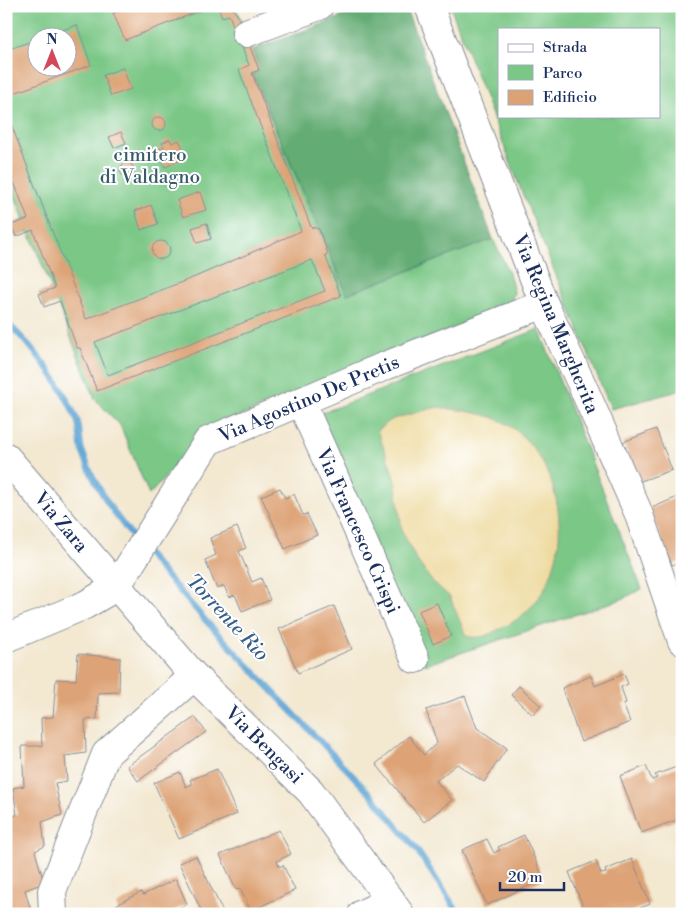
<svg xmlns="http://www.w3.org/2000/svg" width="688" height="920" viewBox="0 0 688 920" font-family="'Libre Bodoni',serif">
<style>
.green{fill:#7ac786;stroke:#4a7b72;fill-rule:evenodd}
.forest{fill:#63ac73;stroke:#3f6e68}
.sand{fill:#eeda9e;stroke:#84847e}
.lines{fill:none;stroke-linecap:round;stroke-linejoin:round}
.stream{stroke:#5ea5d4;stroke-width:6}
.building{fill:#dda274;fill-rule:evenodd}
.minor-casing{stroke:#878c97;stroke-width:30}
.minor{stroke:#fff;stroke-width:28}
.labels{text-anchor:middle;dominant-baseline:central;stroke-width:4;stroke-linejoin:round;paint-order:stroke}
.park-label{font-size:19px;fill:#385d6a;stroke:#fff}
.street-label{font-size:19px;fill:#1b2f5e;stroke:#fff}
.water-label{font-size:20px;font-style:italic;fill:#365e8d;stroke:#fff}
</style>
<rect width="100%" height="100%" fill="#fff"/>
<filter id="ink" filterUnits="userSpaceOnUse"><feTurbulence type="fractalNoise" baseFrequency=".02" numOctaves="2"/><feDisplacementMap in="SourceGraphic" scale="10" xChannelSelector="R" yChannelSelector="G"/><feConvolveMatrix kernelMatrix="1 2 1 2 8 2 1 2 1" color-interpolation-filters="sRGB"/></filter>
<filter id="wash" filterUnits="userSpaceOnUse"><feTurbulence type="fractalNoise" baseFrequency=".0096" numOctaves="4" result="noise"/><feDisplacementMap in="SourceGraphic" scale="20" xChannelSelector="R" yChannelSelector="G"/><feGaussianBlur stdDeviation="1.12" result="paint"/><feColorMatrix in="noise" values="0 0 0 0 0 0 0 0 0 0 0 0 0 0 0 0 0 1.4 0 .05"/><feComposite in="paint" operator="in"/></filter>
<g filter="url(#wash)">
<rect width="100%" height="100%" fill="#f3e8d0"/>
<g class="green">
<path d="M6,6H232L239,14L259,70L252,74L347,294L493,239L509,273L514,292L510,305L209,429L149,495L120,425L95,399L57,302L44,307L39,294L52,289L29,232L16,237L11,225L24,220L6,173ZM38,38H68V68H38Z"/>
<path d="M450,6H682V390L611,409L521,190ZM499,29H659V116H499Z"/>
<path d="M539,329L642,589L622,599L425,665L319,414Z"/>
</g>
<path class="forest" d="M370,6H405L493,239L347,294L252,73L259,70L252,50Z"/>
<path class="sand" d="M437,407C457,410 490,413 507,424C575,467 580,592 502,628C488,634 482,640 466,636L450,597L431,580L416,559L402,531L395,478L377,430L393,419Z"/>
<g class="lines">
<g class="stream">
<path d="M6,322C35,348 62,384 77,420C81,429 79,440 82,450C93,483 114,515 136,541"/>
<path d="M146,553L206,621L374,798L417,850L459,914"/>
</g>
</g>
<g id="blocks">
<g class="building">
<path d="M131,6H212L125,40L113,13Z"/>
<path d="M218,6H231L237,14L259,70L252,73L311,227L319,229L328,254L325,255L341,296L97,391L80,348H77L60,301L44,307L39,294L55,288L33,230L16,237L11,225L28,219L6,161V111L86,319L195,277L301,231L239,70L249,65L229,15L222,17ZM312,260L325,291L108,375L95,342Z"/>
<path d="M77,25L91,65L6,96V50L38,39V68H68V38L42,37Z"/>
<path d="M123,68L131,89L111,96L103,75Z"/>
<circle cx="159" cy="124" r="7"/>
<path d="M121,132L126,143L114,148L109,137Z"/>
<path d="M170,139L172,143L179,140L187,157L165,167L157,150L164,147L162,143Z"/>
<circle cx="127" cy="170" r="7"/>
<path d="M200,192L206,210L183,217L177,200Z"/>
<path d="M151,205L158,224L141,230L135,211Z"/>
<path d="M207,223L211,239L197,243L192,228Z"/>
<circle cx="161" cy="250" r="9"/>
<path d="M656,429L672,470L638,482L623,442Z"/>
<path d="M280,488L285,498L294,494L303,515L307,514L317,535L285,549L261,496Z"/>
<path d="M682,495V561L672,565L649,509Z"/>
<path d="M237,527L246,548L239,551L252,582L261,578L270,600L242,611L235,595L229,597L224,586L217,589L205,560L216,555L210,538Z"/>
<path d="M437,603L451,636L433,644L419,611Z"/>
<path d="M334,606L352,649L298,673L279,629Z"/>
<path d="M78,654L120,658L119,692L98,693L97,719L85,720L86,753L65,756L67,781L55,783L62,815L42,822L45,846L35,851L44,883L25,890L32,914H6V817L17,815L13,788L24,786L22,746H42L41,718L53,717L56,679L76,680Z"/>
<path d="M624,674L628,684L621,687L626,703L623,704L630,722L581,742L562,688L591,676L595,686Z"/>
<path d="M519,686L541,706L533,715L511,695Z"/>
<path d="M465,696L477,728L507,748L484,782L457,764L436,781L452,800L424,822L376,764L409,736L424,755L437,743L426,710Z"/>
<path d="M195,717L206,732L138,781L127,766Z"/>
<path d="M682,765V818L641,833L620,776L646,766L652,780L657,778L655,775Z"/>
<path d="M217,769L237,814L179,839L154,783L180,772L186,787L192,784L190,780Z"/>
<path d="M279,830L291,854L277,861L279,867L283,865L295,890L251,911L240,889L236,890L220,855Z"/>
<path d="M524,835L544,879L487,905L462,850L487,839L494,853L500,850L498,847Z"/>
<path d="M196,856L224,914H203L179,863Z"/>
<path d="M632,859L650,904L626,914H586L569,872L596,861L601,874L606,873L605,870Z"/>
<path d="M176,879L187,904L173,911L175,914H120L116,905L141,892L143,895Z"/>
</g>
</g>
</g>
<g filter="url(#ink)">
<use href="#blocks" fill-opacity="0" stroke="#878c97" stroke-width="1"/>
<g class="lines">
<g class="minor-casing">
<g id="minor">
<path d="M429,6L544,304L582,385L638,512L682,641"/>
<path d="M246,33L319,6"/>
<path d="M301,402L415,659"/>
<path d="M6,457L194,676L311,792L400,914"/>
<path d="M6,638L85,605L116,587L208,441L385,366L544,304"/>
<path d="M53,914L52,891L106,754L194,676"/>
<path d="M362,914L391,900"/>
</g>
</g>
<use href="#minor" class="minor"/>
</g>
</g>
<g class="labels">
<g class="park-label">
<text x="150" y="155">cimitero<tspan x="150" dy="22">di Valdagno</tspan></text>
</g>
<g class="street-label">
<text transform="translate(556 324) rotate(67)">Via Regina Margherita</text>
<text transform="translate(309 399) rotate(-23)">Via Agostino De Pretis</text>
<text transform="translate(61 522) rotate(50)">Via Zara</text>
<text transform="translate(358 531) rotate(66)">Via Francesco Crispi</text>
<text transform="translate(264 745) rotate(45)">Via Bengasi</text>
</g>
<g class="water-label">
<text transform="translate(227 618) rotate(47)">Torrente Rio</text>
</g>
</g>
<rect width="688" height="920" fill="none" stroke="#fff" stroke-width="25"/>
<rect x="498" y="28" width="162" height="90" fill="#ffffff" stroke="#a4acbf"/>
<rect x="508" y="44" width="25" height="8" fill="#ffffff" stroke="#a4acbf"/>
<text x="543" y="52" font-size="15" fill="#1b2f5e">Strada</text>
<rect x="508" y="65" width="25" height="15" fill="#7ac786" stroke="#a4acbf"/>
<text x="543" y="78" font-size="15" fill="#1b2f5e">Parco</text>
<rect x="508" y="90" width="25" height="15" fill="#dda274" stroke="#a4acbf"/>
<text x="543" y="102" font-size="15" fill="#1b2f5e">Edificio</text>
<g transform="translate(52 52)"><circle r="24" fill="#ffffff" stroke="#a4acbf"/>
<path d="M0-4L9 19L0 12L-9 19Z" fill="#d1495b"/>
<text y="-8" font-size="14" font-weight="bold" text-anchor="middle" fill="#1b2f5e">N</text>
</g>
<path d="M500 882v8h64v-8" fill="none" stroke="#1b2f5e" stroke-width="2.5"/>
<text x="508" y="882" font-size="15" fill="#1b2f5e" stroke="#ffffff" stroke-width="4" paint-order="stroke">20 m</text>
</svg>
